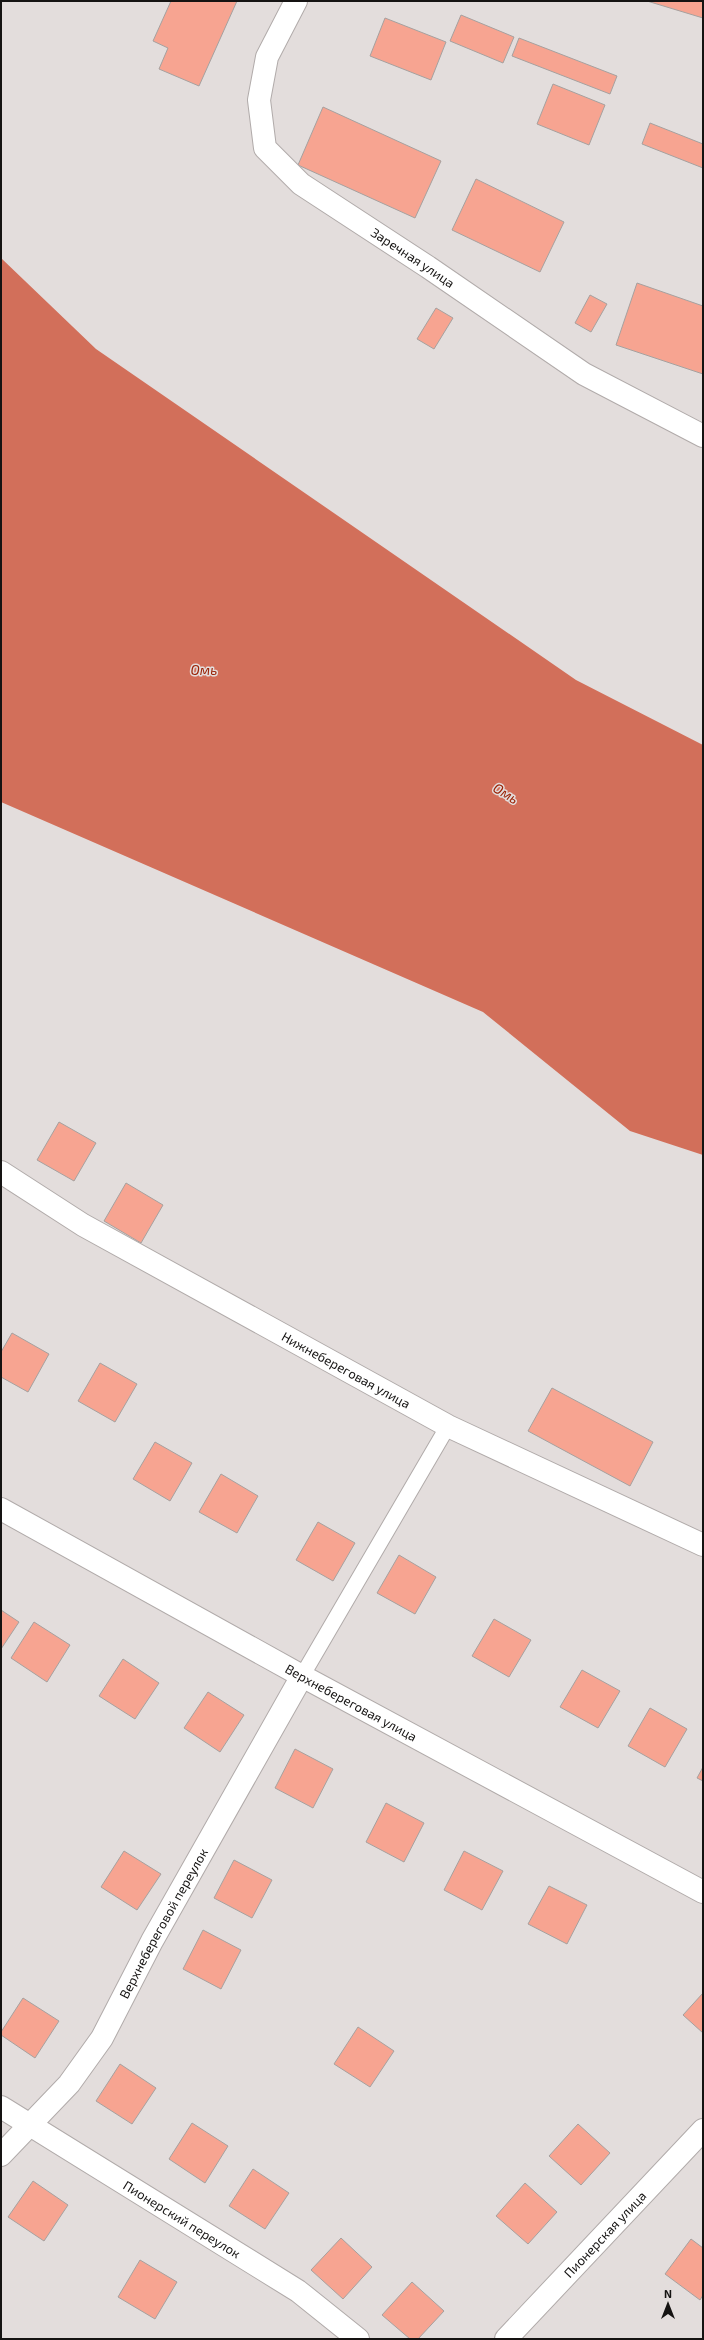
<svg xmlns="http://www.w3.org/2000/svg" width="704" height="2340" viewBox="0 0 704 2340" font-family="'Exo 2',sans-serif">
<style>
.water{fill:#d26f5a}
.building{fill:#f7a491;stroke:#a6a19f}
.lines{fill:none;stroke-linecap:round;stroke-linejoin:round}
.service-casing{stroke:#b1abaa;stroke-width:17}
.minor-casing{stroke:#b1abaa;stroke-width:24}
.tertiary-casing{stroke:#b1abaa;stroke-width:24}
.service{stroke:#fff;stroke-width:15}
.minor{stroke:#fff;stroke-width:22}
.tertiary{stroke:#fff;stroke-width:22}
.labels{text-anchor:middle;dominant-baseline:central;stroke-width:3;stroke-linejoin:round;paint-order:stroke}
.street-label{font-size:13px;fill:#151312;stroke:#e3dddc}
.water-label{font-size:14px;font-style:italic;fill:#9a2307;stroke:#e3dddc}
</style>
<rect width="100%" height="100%" fill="#e3dddc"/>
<path class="water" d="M1,258L96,349L576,680L703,745V1155L630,1131L483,1012L1,802Z"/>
<g class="building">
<path d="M171,1H237L199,86L159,69L168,48L153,41Z"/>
<path d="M647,1H703V18Z"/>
<path d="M461,15L514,37L503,63L450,41Z"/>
<path d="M385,18L446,42L431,80L370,56Z"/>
<path d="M519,38L617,76L610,94L512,56Z"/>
<path d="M553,84L605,105L589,145L537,124Z"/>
<path d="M323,107L441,161L415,218L298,165Z"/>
<path d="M650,123L703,144V168L642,144Z"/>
<path d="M476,179L564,222L540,272L452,230Z"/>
<path d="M637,283L703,306V374L616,345Z"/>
<path d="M590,295L607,304L591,332L575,323Z"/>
<path d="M436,308L453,318L434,349L417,339Z"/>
<path d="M59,1122L96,1143L74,1181L37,1160Z"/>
<path d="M126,1183L163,1205L141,1243L104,1221Z"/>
<path d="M12,1333L49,1354L28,1392L1,1377V1352Z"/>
<path d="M100,1363L137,1384L115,1422L78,1401Z"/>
<path d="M552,1388L653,1442L630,1486L528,1431Z"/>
<path d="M155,1442L192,1463L170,1501L133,1479Z"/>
<path d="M221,1474L258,1496L237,1533L199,1512Z"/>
<path d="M318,1522L355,1543L333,1581L296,1560Z"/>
<path d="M399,1555L436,1577L415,1614L377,1593Z"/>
<path d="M1,1610L19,1622L1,1649Z"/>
<path d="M494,1619L531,1640L509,1677L472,1656Z"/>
<path d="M34,1622L70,1645L47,1682L11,1658Z"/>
<path d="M123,1659L159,1683L135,1719L99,1696Z"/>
<path d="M582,1670L620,1691L598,1728L560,1707Z"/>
<path d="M208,1692L244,1715L220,1752L184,1728Z"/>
<path d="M650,1708L687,1729L665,1767L628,1746Z"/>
<path d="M295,1749L333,1769L313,1808L275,1788Z"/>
<path d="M703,1767V1781L697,1778Z"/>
<path d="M386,1803L424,1823L404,1862L366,1842Z"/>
<path d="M124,1851L161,1874L137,1910L101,1887Z"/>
<path d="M464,1851L503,1871L482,1910L444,1890Z"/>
<path d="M234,1860L272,1880L252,1918L214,1898Z"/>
<path d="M549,1886L587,1905L567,1944L528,1924Z"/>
<path d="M203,1930L241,1950L221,1989L183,1969Z"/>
<path d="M703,1993V2033L683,2015Z"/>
<path d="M23,1998L59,2021L35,2058L1,2035V2032Z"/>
<path d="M358,2027L394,2051L370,2087L334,2064Z"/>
<path d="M120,2064L156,2088L132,2124L96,2101Z"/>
<path d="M192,2123L228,2146L205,2183L169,2159Z"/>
<path d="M578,2124L610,2153L581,2185L549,2156Z"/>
<path d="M253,2169L289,2193L265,2229L229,2206Z"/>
<path d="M33,2181L68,2205L44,2241L8,2217Z"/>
<path d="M525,2183L557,2212L528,2244L496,2216Z"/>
<path d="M341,2238L372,2267L343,2299L311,2270Z"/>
<path d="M691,2239L703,2248V2295L700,2300L665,2274Z"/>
<path d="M140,2260L177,2282L155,2319L118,2297Z"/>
<path d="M412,2282L444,2311L418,2339H410L382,2315Z"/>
</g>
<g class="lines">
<g class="service-casing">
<path id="service" d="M302,1676L448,1426"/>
</g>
<g class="minor-casing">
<g id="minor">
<path id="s1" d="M296,1L267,57L259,100L265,148L301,184L428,267L584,374L703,436"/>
<path id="s2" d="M1,1172L83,1225L448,1426L703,1545"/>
<path id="s3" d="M1,2107L298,2291L358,2339"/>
<path id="s4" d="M1,2155L69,2084L102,2038L152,1941L302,1676"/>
</g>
</g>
<g class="tertiary-casing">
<g id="tertiary">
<path id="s5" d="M1,1509L302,1676L703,1892"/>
<path id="s6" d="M506,2339L703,2130"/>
</g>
</g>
<use href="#service" class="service"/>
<use href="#minor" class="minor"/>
<use href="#tertiary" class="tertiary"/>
</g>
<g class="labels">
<g class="street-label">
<text stroke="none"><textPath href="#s1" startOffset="340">Заречная улица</textPath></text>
<text stroke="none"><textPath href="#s2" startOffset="398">Нижнебереговая улица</textPath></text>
<text stroke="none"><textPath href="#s5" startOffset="400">Верхнебереговая улица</textPath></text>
<text stroke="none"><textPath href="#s4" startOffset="285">Верхнебереговой переулок</textPath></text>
<text stroke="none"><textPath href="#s3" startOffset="213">Пионерский переулок</textPath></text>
<text stroke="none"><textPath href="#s6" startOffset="144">Пионерская улица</textPath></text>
</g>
<g class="water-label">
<text x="204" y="669">Омь</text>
<text transform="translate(506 793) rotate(31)">Омь</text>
</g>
</g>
<rect width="704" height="2340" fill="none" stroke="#151312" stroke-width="4"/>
<g transform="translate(668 2304)" stroke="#e3dddc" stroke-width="3" paint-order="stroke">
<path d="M0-3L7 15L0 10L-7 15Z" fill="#151312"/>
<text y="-6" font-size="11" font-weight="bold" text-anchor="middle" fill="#151312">N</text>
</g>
</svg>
